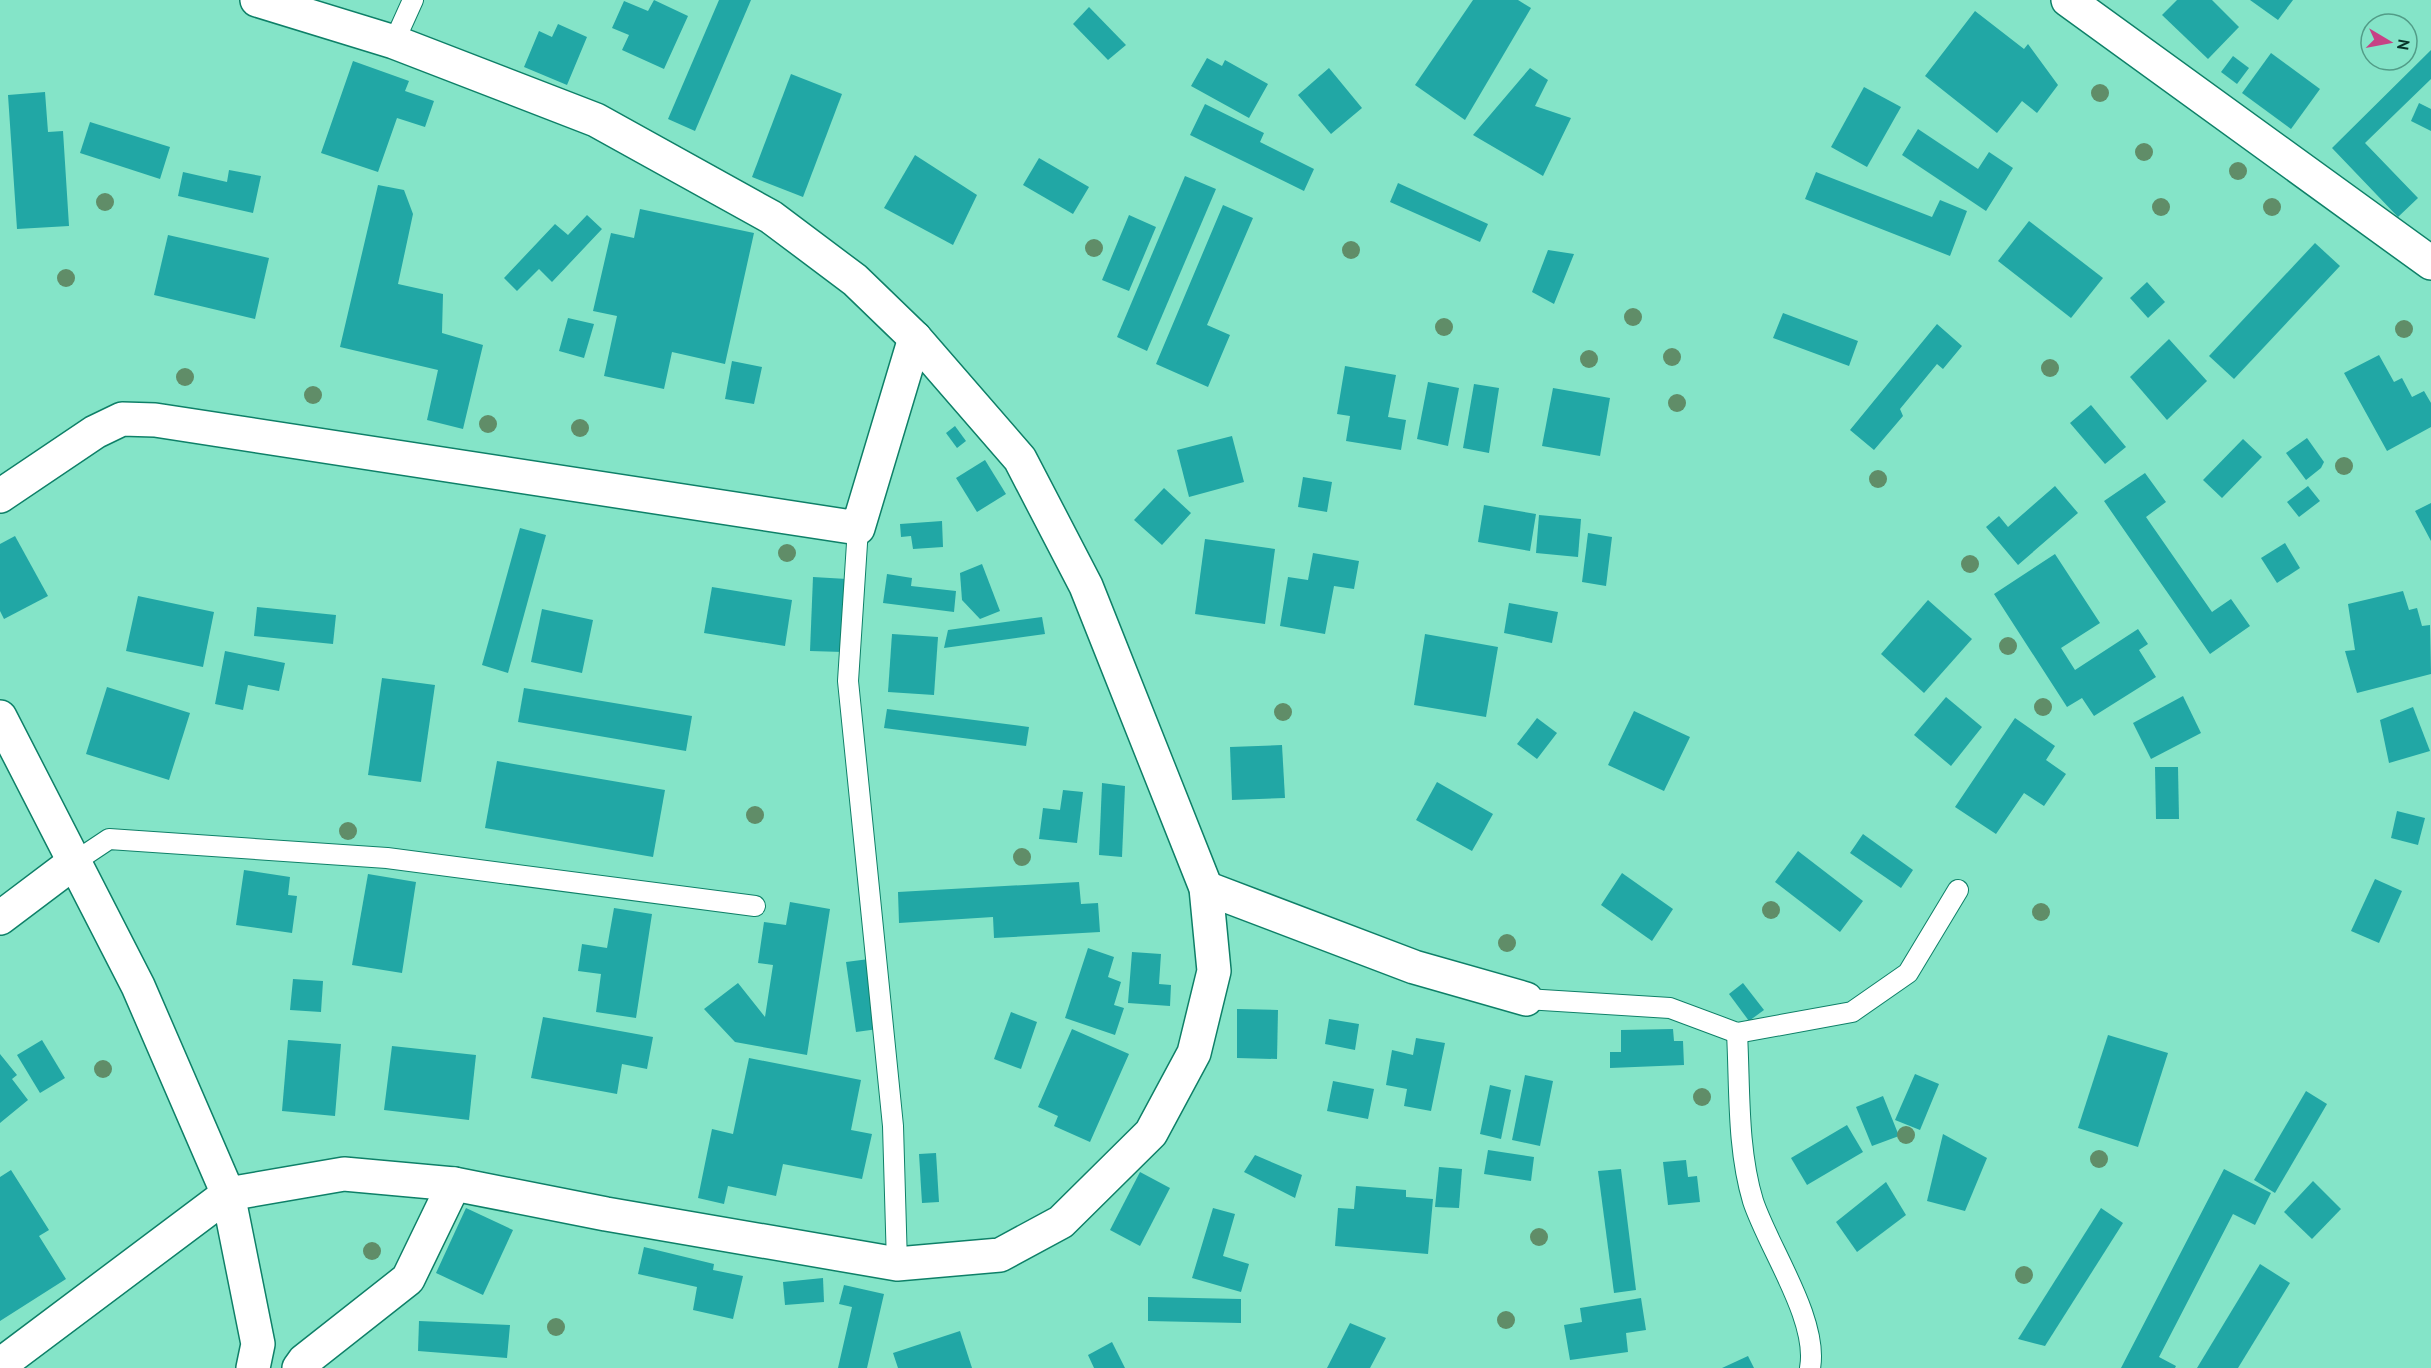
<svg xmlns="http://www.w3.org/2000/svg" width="2431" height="1368" viewBox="0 0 2431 1368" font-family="'PT Sans',sans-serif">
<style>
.building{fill:#21a7a5}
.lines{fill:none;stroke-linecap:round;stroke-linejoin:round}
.lane-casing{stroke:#0e8068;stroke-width:22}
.street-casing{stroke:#0e8068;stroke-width:36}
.lane{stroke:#fff;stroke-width:20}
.street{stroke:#fff;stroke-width:33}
.tree{fill:#608d68}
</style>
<rect width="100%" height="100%" fill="#84e4c8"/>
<g class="building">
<path d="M654,0L688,16L664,69L622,50L629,35L612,28L624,1L648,11Z"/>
<path d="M719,0H751L695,131L668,119Z"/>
<path d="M1473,0H1518L1531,8L1465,120L1415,85Z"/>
<path d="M2177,0H2212L2239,27L2208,59L2162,15Z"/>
<path d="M2250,0H2293L2278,20Z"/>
<path d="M1089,7L1126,45L1108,60L1073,24Z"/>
<path d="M1975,11L2024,49L2028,44L2058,85L2037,113L2022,101L1997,133L1925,76Z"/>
<path d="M558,24L587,37L567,85L524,67L539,31L552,37Z"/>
<path d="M2431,50V79L2365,143L2418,198L2398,217L2332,148Z"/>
<path d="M2271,53L2320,89L2291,129L2242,93Z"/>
<path d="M2233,56L2249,68L2237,84L2221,72Z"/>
<path d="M1207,58L1222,66L1225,60L1268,84L1249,118L1191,86Z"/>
<path d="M353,61L409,81L405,91L434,101L425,127L397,118L378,172L321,153Z"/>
<path d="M1329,68L1362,108L1331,134L1298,95Z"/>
<path d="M1530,68L1548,80L1535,106L1571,118L1543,176L1473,135Z"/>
<path d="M791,74L842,94L803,197L752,177Z"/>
<path d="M1864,87L1901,107L1867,167L1831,147Z"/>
<path d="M45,92L48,132L63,131L69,226L17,229L8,95Z"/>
<path d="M2419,103L2431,109V131L2411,121Z"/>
<path d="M1205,104L1264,133L1260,142L1314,169L1304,191L1190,135Z"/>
<path d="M90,122L170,147L160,179L80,153Z"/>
<path d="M1918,129L1978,169L1989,152L2013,168L1986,211L1902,155Z"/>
<path d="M915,155L977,195L953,245L884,208Z"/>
<path d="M1039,158L1089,187L1073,214L1023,185Z"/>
<path d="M229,170L261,176L253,213L178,196L183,172L227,182Z"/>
<path d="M1816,172L1932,217L1940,200L1967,211L1950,256L1805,199Z"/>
<path d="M1185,176L1216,189L1147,351L1117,337Z"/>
<path d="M1398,183L1488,224L1480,242L1390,202Z"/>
<path d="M378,185L404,190L413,214L398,284L443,294L442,333L483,345L463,429L427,420L438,370L340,347Z"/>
<path d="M1223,205L1253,218L1207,325L1230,335L1208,387L1156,364Z"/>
<path d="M640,209L754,233L725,364L672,352L664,389L604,376L617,316L593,311L611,233L634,238Z"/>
<path d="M587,215L602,229L552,282L539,269L517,291L504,278L555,224L568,235Z"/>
<path d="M1129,215L1156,227L1129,291L1102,280Z"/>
<path d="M2029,221L2103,278L2071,318L1998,261Z"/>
<path d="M168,235L269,258L255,319L154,295Z"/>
<path d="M2315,243L2340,266L2234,379L2209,356Z"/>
<path d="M1548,250L1574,254L1554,304L1532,292Z"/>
<path d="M2147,282L2165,302L2148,318L2130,298Z"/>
<path d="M1783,313L1858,341L1849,366L1773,338Z"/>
<path d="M568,318L594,324L584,358L559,351Z"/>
<path d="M1937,324L1962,346L1943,369L1937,364L1900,409L1903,416L1874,450L1850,430Z"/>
<path d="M2169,339L2207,381L2167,420L2130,377Z"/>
<path d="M2379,355L2394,382L2402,378L2412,397L2424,391L2431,403V427L2387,451L2344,373Z"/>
<path d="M732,361L762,367L754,404L725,399Z"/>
<path d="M1345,366L1396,375L1388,417L1406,420L1401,450L1346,441L1350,416L1337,414Z"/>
<path d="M1428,382L1459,388L1448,446L1417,439Z"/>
<path d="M1474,384L1499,388L1489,453L1463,448Z"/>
<path d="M1553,388L1610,398L1600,456L1542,446Z"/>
<path d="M2091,405L2126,447L2105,464L2070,423Z"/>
<path d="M955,426L966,441L957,448L946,433Z"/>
<path d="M1232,436L1244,482L1189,497L1177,450Z"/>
<path d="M2307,438L2324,462L2321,468L2306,480L2286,453Z"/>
<path d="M2243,439L2262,457L2222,498L2203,480Z"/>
<path d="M985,460L1006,494L977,512L956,478Z"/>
<path d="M2145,473L2166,502L2146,517L2212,612L2231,599L2250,626L2210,654L2104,501Z"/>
<path d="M1303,477L1332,482L1327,512L1298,507Z"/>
<path d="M2055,486L2078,513L2018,565L1986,527L1999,516L2008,527Z"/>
<path d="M2308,486L2320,501L2299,517L2287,502Z"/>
<path d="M1164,488L1191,513L1162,545L1134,520Z"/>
<path d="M2431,503V541L2415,511Z"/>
<path d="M1484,505L1536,514L1530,551L1478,542Z"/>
<path d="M1539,515L1581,519L1578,557L1536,553Z"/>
<path d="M942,521L943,547L913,549L911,536L901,537L900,524Z"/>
<path d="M520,528L546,535L508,673L482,665Z"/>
<path d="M1588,533L1612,537L1606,586L1582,582Z"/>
<path d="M15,536L48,596L4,619L0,611V544Z"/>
<path d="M1205,539L1275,549L1265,624L1195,614Z"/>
<path d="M2285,543L2300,568L2277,583L2261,558Z"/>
<path d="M1313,553L1359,561L1354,589L1334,586L1325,634L1280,626L1288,577L1308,580Z"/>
<path d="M2055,554L2100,623L2061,648L2075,670L2138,629L2148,644L2139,650L2156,677L2094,716L2082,698L2067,707L1994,594Z"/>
<path d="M982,564L1000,611L980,619L962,600L960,573Z"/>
<path d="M887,574L912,578L911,586L956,591L954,612L883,603Z"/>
<path d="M813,577L847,579L843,652L810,651Z"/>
<path d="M712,587L792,600L785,646L704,633Z"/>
<path d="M2403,591L2409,610L2417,608L2422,626L2430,625L2431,674L2357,693L2345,651L2355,650L2348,604Z"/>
<path d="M138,596L214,612L203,667L126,651Z"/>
<path d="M1928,600L1972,639L1924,693L1881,654Z"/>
<path d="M1509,603L1558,612L1552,643L1504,633Z"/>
<path d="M257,607L336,615L333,644L254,636Z"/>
<path d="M542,609L593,620L582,673L531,662Z"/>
<path d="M1042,617L1045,634L944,648L948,630Z"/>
<path d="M892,634L938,637L934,695L888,692Z"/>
<path d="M1425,634L1498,647L1486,717L1414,705Z"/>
<path d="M225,651L285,663L279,691L248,685L243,710L215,704Z"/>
<path d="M382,678L435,685L421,782L368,775Z"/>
<path d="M107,687L190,713L169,780L86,754Z"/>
<path d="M524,688L692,716L686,751L518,722Z"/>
<path d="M2183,696L2201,733L2151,759L2133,723Z"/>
<path d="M1946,697L1982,727L1951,766L1914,735Z"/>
<path d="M2413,707L2430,751L2389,763L2380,720Z"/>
<path d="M887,709L1029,727L1026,746L884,728Z"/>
<path d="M1634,711L1690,737L1664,791L1608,765Z"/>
<path d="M1537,718L1557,733L1537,759L1517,744Z"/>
<path d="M2015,718L2055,746L2046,760L2066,774L2044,806L2024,793L1996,834L1955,807Z"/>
<path d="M1282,745L1285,798L1232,800L1230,747Z"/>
<path d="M497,761L665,790L653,857L485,828Z"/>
<path d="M2155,767H2178L2179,819H2156Z"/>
<path d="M1437,782L1493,814L1472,851L1416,820Z"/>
<path d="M1102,783L1125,786L1122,857L1099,855Z"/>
<path d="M1063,790L1083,792L1077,843L1039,839L1043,808L1060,810Z"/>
<path d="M2397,811L2425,818L2418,845L2391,838Z"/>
<path d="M1863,834L1913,870L1901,888L1850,853Z"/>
<path d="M1798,851L1863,901L1840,932L1775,882Z"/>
<path d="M244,870L290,877L288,895L297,896L292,933L236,925Z"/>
<path d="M1622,873L1673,909L1652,941L1601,905Z"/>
<path d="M368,874L416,882L402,973L352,965Z"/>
<path d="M2375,879L2402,891L2379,943L2351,931Z"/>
<path d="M1079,882L1081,904L1098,903L1100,932L994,938L993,917L899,923L898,892Z"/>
<path d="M790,902L830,909L807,1055L735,1042L704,1009L738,983L765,1017L773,965L758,963L764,922L786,925Z"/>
<path d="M614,908L652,914L636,1018L596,1012L601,974L578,971L582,944L607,948Z"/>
<path d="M1088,948L1114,957L1108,977L1121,982L1114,1005L1124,1008L1115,1035L1065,1018Z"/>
<path d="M1132,952L1161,954L1159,984L1171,985L1170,1006L1128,1003Z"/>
<path d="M869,959L878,1029L856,1032L846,962Z"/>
<path d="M293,979L323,981L321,1012L290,1010Z"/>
<path d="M1743,983L1764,1010L1749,1021L1729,994Z"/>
<path d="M1237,1009L1278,1010L1277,1059L1237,1058Z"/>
<path d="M1011,1012L1037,1022L1021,1069L994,1059Z"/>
<path d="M543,1017L653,1037L647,1069L622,1064L617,1094L531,1078Z"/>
<path d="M1329,1019L1359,1024L1355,1050L1325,1044Z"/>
<path d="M1072,1029L1129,1054L1090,1142L1054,1126L1058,1116L1038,1107Z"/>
<path d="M1673,1029L1674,1041H1683L1684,1065L1610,1068V1052H1621V1030Z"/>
<path d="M2108,1035L2168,1053L2138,1147L2078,1128Z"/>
<path d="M1416,1038L1445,1043L1431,1111L1404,1106L1407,1089L1386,1085L1392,1050L1413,1055Z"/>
<path d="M42,1040L65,1078L40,1093L17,1055Z"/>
<path d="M288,1040L341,1044L335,1116L282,1111Z"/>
<path d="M392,1046L476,1055L469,1120L384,1110Z"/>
<path d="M0,1054L17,1075L12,1079L28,1100L0,1123Z"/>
<path d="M749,1058L861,1080L851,1130L872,1134L862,1179L783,1164L776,1196L728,1186L724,1204L698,1198L712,1129L733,1134Z"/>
<path d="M1915,1074L1939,1084L1920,1130L1895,1120Z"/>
<path d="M1525,1075L1553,1081L1540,1146L1512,1140Z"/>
<path d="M1333,1081L1374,1089L1368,1119L1327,1111Z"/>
<path d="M1490,1085L1511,1090L1501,1139L1480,1134Z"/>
<path d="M2306,1091L2327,1104L2275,1193L2254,1180Z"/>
<path d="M1883,1096L1899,1136L1872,1146L1856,1107Z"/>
<path d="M1847,1125L1863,1152L1807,1185L1791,1158Z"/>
<path d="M1943,1134L1987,1158L1965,1211L1927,1201Z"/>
<path d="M1488,1150L1534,1157L1531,1181L1484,1174Z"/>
<path d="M936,1153L939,1202L922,1203L919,1154Z"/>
<path d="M1255,1155L1302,1175L1295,1198L1244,1172Z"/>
<path d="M1686,1160L1688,1177L1697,1176L1700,1202L1668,1205L1663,1162Z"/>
<path d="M1439,1167L1462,1169L1459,1208L1435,1207Z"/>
<path d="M1621,1169L1636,1290L1614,1293L1598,1171Z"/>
<path d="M2224,1169L2271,1193L2255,1225L2233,1214L2159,1357L2176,1366L2175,1368H2121Z"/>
<path d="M11,1170L49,1230L39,1236L66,1279L0,1321V1177Z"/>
<path d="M1140,1172L1170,1188L1140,1246L1110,1230Z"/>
<path d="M2313,1181L2341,1209L2312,1239L2284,1212Z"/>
<path d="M1886,1182L1906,1215L1857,1252L1836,1222Z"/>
<path d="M1356,1186L1406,1190V1197L1433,1199L1428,1254L1335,1246L1338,1208L1354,1209Z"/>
<path d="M466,1208L513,1230L483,1295L436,1273Z"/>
<path d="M1213,1208L1235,1214L1223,1256L1249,1264L1241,1292L1192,1278Z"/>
<path d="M2101,1208L2123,1223L2045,1346L2018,1339Z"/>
<path d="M644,1247L714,1264L713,1270L743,1276L733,1319L693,1310L697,1287L638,1274Z"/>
<path d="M2260,1264L2290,1283L2238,1368H2197Z"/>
<path d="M823,1278L824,1302L785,1305L783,1282Z"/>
<path d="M844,1285L884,1294L867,1368H838L852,1307L839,1304Z"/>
<path d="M1148,1297L1241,1299V1323L1148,1321Z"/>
<path d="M1641,1298L1646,1330L1626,1333L1628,1352L1570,1360L1564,1325L1582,1322L1580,1308Z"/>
<path d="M419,1321L510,1325L507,1358L418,1351Z"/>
<path d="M1350,1323L1386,1338L1370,1368H1327Z"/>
<path d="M960,1331L972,1368H898L893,1353Z"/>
<path d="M1112,1342L1125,1368H1094L1088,1355Z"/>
<path d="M1748,1356L1754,1368H1722Z"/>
</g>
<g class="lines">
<g class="lane-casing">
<g id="lane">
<path d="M394,42L413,0"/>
<path d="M858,528L848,681L893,1126L897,1264"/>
<path d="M73,863L109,839L387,858L755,906"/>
<path d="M1526,999L1670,1008L1737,1033L1852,1012L1908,973L1958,890"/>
<path d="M1737,1033C1740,1088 1737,1148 1753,1201C1768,1247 1819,1320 1810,1368"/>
</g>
</g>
<g class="street-casing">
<g id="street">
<path d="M2068,0L2431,263"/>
<path d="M0,496L95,432L122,419L155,420L858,528L915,338"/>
<path d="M0,717L138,986L228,1194L258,1344L253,1368"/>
<path d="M1206,888L1414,967L1526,999"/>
<path d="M0,918L73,863"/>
<path d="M0,1365L228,1194L344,1174L454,1184L606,1214L897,1264L1000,1255L1061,1222L1151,1133L1194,1053L1214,971L1206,888L1086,586L1020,459L915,338L855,280L771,217L596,120L394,42L257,0"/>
<path d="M299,1368L304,1361L408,1279L454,1184"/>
</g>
</g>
<use href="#lane" class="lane"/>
<use href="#street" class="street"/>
</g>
<g class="tree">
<circle cx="2100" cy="93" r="9"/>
<circle cx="2144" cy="152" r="9"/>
<circle cx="2238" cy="171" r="9"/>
<circle cx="105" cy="202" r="9"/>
<circle cx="2161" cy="207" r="9"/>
<circle cx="2272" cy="207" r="9"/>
<circle cx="1094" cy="248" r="9"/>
<circle cx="1351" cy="250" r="9"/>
<circle cx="66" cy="278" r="9"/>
<circle cx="1633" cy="317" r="9"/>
<circle cx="1444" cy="327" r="9"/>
<circle cx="2404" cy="329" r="9"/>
<circle cx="1672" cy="357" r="9"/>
<circle cx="1589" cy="359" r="9"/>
<circle cx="2050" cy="368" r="9"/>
<circle cx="185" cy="377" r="9"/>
<circle cx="313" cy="395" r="9"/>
<circle cx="1677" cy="403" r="9"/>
<circle cx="488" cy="424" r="9"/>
<circle cx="580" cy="428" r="9"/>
<circle cx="2344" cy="466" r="9"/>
<circle cx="1878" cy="479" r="9"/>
<circle cx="787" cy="553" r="9"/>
<circle cx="1970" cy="564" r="9"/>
<circle cx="2008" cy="646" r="9"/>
<circle cx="2043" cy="707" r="9"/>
<circle cx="1283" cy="712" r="9"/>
<circle cx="755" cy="815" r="9"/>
<circle cx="348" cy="831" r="9"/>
<circle cx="1022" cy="857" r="9"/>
<circle cx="1771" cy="910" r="9"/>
<circle cx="2041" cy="912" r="9"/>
<circle cx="1507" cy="943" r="9"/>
<circle cx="103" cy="1069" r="9"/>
<circle cx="1702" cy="1097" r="9"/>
<circle cx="1906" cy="1135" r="9"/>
<circle cx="2099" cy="1159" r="9"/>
<circle cx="1539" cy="1237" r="9"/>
<circle cx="372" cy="1251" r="9"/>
<circle cx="2024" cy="1275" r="9"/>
<circle cx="1506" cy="1320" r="9"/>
<circle cx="556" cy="1327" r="9"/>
</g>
<g transform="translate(2389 42) rotate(100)"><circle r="28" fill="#84e4c8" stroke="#529d88" stroke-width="1.5"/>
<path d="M0-4.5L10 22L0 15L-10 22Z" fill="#c74285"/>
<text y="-9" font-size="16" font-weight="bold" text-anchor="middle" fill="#073329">N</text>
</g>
</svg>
